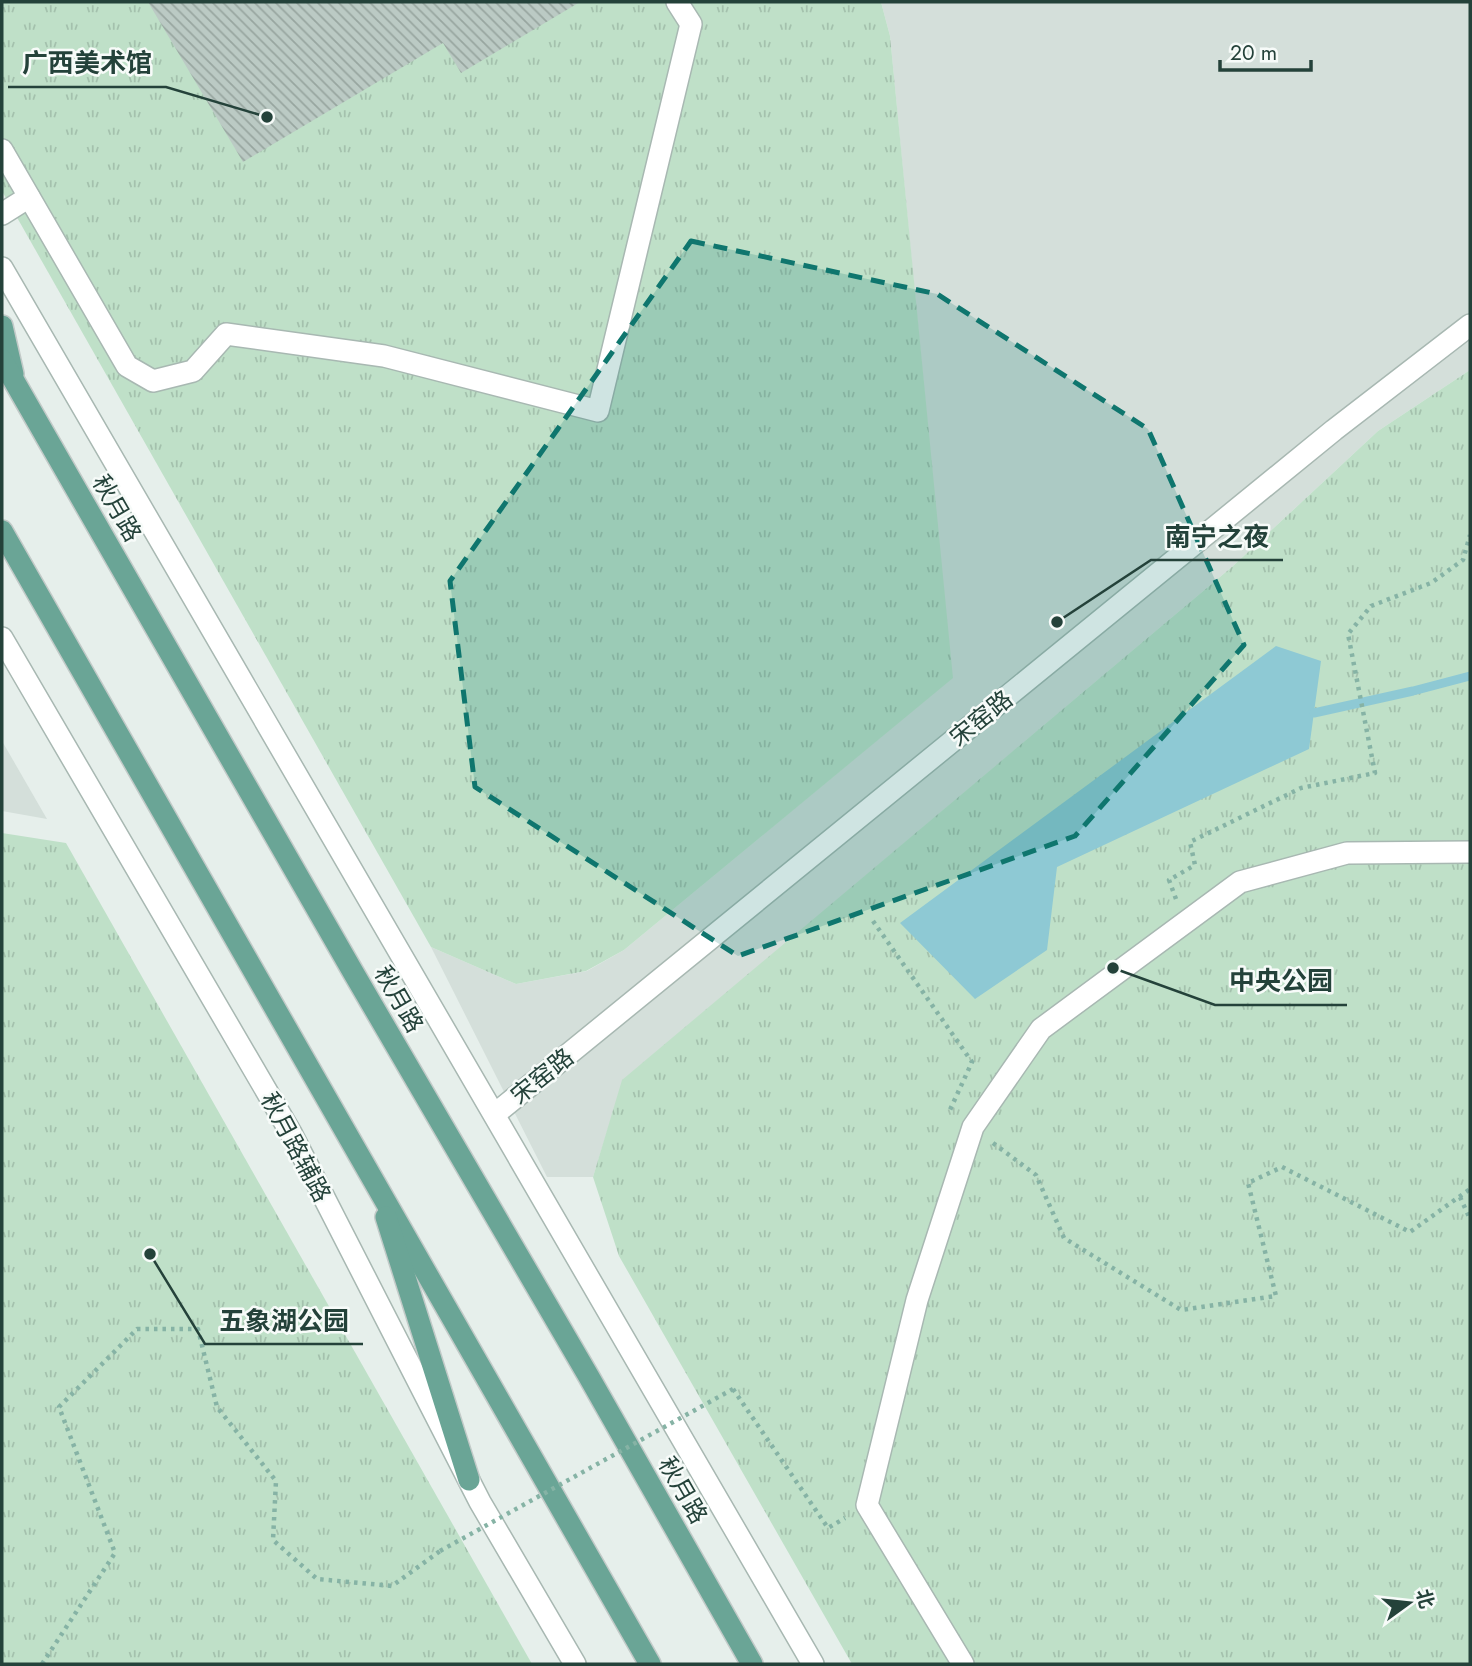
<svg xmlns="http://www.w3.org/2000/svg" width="1472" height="1666" viewBox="0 0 1472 1666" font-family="Jost,'Noto Sans SC',sans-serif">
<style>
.built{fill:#d4dfda}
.park{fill:url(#park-tufts)}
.water{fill:#8ec9d4}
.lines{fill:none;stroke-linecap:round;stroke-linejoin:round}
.stream{stroke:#8ec9d4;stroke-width:9}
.building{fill:url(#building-back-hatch)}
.minor-casing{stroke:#a8b8b2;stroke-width:24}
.major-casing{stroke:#c2cac8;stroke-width:24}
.path{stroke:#86b3a5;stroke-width:4.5;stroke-dasharray:3.5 5;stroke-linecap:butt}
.minor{stroke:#fff;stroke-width:21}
.major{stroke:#6aa596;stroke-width:21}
.path-bridge{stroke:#86b3a5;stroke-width:4.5;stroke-dasharray:3.5 5;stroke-linecap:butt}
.marked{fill:#0f766e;fill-opacity:0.2;stroke:#0f766e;stroke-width:5;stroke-dasharray:14 9;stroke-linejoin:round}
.labels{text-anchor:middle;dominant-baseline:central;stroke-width:5;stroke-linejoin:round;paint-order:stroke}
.street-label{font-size:24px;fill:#24423a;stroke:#f7fbf9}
.leader{fill:none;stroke:#24423a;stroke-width:2.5}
.callout-dot{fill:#24423a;stroke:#f7fbf9;stroke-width:2.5}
.callout-label{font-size:26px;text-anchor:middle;font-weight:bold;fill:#24423a;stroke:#f7fbf9;stroke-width:5;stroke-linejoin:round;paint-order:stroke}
</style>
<defs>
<pattern id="park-tufts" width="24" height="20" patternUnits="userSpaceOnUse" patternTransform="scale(1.75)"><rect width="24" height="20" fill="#bfe0c8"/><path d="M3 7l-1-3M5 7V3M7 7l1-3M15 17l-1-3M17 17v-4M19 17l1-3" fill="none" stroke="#a4c1ad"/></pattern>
<pattern id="building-back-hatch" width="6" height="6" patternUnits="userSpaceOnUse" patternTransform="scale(1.75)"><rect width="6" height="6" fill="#bbcac4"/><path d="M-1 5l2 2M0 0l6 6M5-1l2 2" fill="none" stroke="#98a6a0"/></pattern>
</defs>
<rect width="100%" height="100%" fill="#e6efeb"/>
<g class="built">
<path d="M881,2H1470V370L1378,431L1233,566L623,1080L593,1177H547L431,947L516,984L587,971L624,950L952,678L890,36Z"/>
<path d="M2,741L47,819L2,811Z"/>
</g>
<g class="park">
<path d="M2,2H881L890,36L953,678L624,950L586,971L516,984L431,947L2,191Z"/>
<path d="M1470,370V1664H852L619,1256L593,1177L622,1080L1233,566L1378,431Z"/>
<path d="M2,833L66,843L532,1664H2Z"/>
</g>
<path class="water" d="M1276,646L1321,661L1309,749L1057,867L1047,950L975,999L900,923Z"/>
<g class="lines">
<path class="stream" d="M1314,713L1413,691L1470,676"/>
</g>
<path class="building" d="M148,2H580L461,73L443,43L243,162Z"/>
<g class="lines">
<g class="minor-casing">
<g id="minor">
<path d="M2,150L127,366L153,381L193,371L226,334L384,356L598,411L691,24L677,2"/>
<path d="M2,214L29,197"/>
<path d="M2,268L813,1664"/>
<path d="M2,638L291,1133L480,1502L575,1664"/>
<path d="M495,1114L1334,430L1470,325"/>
<path d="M963,1664L867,1505L917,1300L973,1127L1041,1029L1240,882L1347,853L1470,852"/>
</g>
</g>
<g class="major-casing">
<g id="major">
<path d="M2,326L13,374"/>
<path d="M2,360L353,972L589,1377L752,1664"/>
<path d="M2,531L650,1664"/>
<path d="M386,1217L469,1480"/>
</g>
</g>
<g class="path">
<path d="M1176,899L1169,880L1195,865L1190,842L1301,788L1375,773L1348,634L1371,606L1431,583L1463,560L1470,535"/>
<path d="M873,921L972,1062L949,1112"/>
<path d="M993,1143L1036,1175L1064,1238L1181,1310L1276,1296L1248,1183L1282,1167L1410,1232L1470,1189"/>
<path d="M1460,1197L1470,1219"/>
<path d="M733,1389L828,1528L845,1518"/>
<path d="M42,1664L115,1553L59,1407L137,1329H198L217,1407L276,1481L273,1540L317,1579L392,1586L440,1551"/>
</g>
<use href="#minor" class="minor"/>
<use href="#major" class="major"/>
<path class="path-bridge" d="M440,1551L733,1389"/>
</g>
<path class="marked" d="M691,241L937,294L1148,429L1244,645L1075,836L738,956L475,787L450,581Z"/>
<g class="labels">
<g class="street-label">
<text transform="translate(117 508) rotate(60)">秋月路</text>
<text transform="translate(981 718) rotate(-39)">宋窑路</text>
<text transform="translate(399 999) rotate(60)">秋月路</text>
<text transform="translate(542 1076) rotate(-39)">宋窑路</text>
<text transform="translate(296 1147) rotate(62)">秋月路辅路</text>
<text transform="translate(683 1490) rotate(60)">秋月路</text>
</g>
</g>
<path class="leader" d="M267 117L166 87H8M1057 622L1151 560H1283M1113 968L1215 1005H1347M150 1254L205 1344H363"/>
<g class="callout-dot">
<circle cx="267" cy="117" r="7"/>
<circle cx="1057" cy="622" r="7"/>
<circle cx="1113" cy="968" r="7"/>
<circle cx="150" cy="1254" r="7"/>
</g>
<g class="callout-label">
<text x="87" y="72">广西美术馆</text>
<text x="1217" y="546">南宁之夜</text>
<text x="1281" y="990">中央公园</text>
<text x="284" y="1330">五象湖公园</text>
</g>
<rect width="1472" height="1666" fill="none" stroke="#24423a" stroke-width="7"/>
<g transform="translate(1409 1603) rotate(75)" stroke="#f7fbf9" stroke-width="5" paint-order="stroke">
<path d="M0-5L12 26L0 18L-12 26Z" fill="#24423a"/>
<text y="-10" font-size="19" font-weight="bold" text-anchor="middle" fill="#24423a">北</text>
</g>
<path d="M1220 60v10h91v-10" fill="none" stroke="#24423a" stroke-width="3.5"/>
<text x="1230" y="60" font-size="21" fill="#24423a" stroke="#f7fbf9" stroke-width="5" paint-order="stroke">20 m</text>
</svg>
